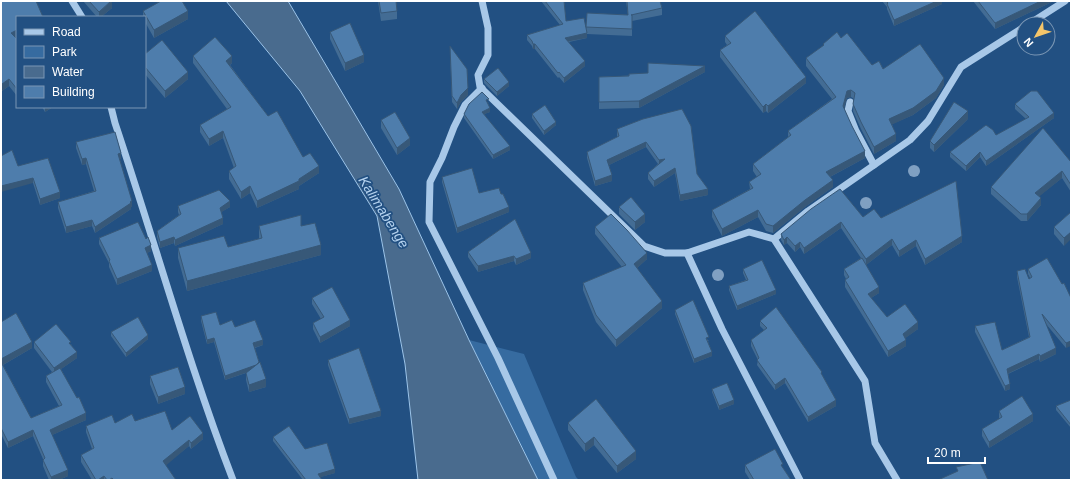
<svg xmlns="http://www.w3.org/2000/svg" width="1072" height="481" viewBox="0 0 1072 481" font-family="Helvetica,sans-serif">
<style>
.green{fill:#366ba0}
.water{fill:#496b8e;stroke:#9cc4e9}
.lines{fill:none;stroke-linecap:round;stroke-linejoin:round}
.minor{stroke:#a8c8e8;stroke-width:7}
.tree{fill:#80a0c2}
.wall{fill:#436c94}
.shaded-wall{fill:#375878}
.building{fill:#4e7dac;stroke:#375878}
.labels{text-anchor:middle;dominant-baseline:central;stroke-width:3.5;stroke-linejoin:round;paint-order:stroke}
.water-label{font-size:14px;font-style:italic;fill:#b4d2ef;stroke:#225082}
</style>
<rect width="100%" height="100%" fill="#225082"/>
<path class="green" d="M469,340L524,354L576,477L579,480H538Z"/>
<path class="water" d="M226,1H288L399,189L469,340L538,480H418L405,364L377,216L300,91Z"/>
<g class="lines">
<g class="minor">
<path d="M72,1L82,17"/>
<path d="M482,1L488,28V55L478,75L480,87L644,246L665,253H687L749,232L774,239L865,381L875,443L897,480"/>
<path d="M1029,24L1065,1"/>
<path d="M482,88L465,105L454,127L442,158L430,182L429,222L498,358L554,480"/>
<path d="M850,102L848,111L856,131L874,165"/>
<path d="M111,107L115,123C155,242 188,363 233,480"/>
<path d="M774,239L808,211L910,140L928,121L961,67L1024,27"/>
<path d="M687,253L722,329L800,480"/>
</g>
</g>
<g class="tree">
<circle cx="914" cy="171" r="6"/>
<circle cx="866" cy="203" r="6"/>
<circle cx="718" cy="275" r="6"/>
</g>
<g class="wall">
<path d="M1,1L17,17V36L15,37L17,39V96L9,86L2,91L1,90Z"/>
<path d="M83,1H112V8L101,17H97Z"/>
<path d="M378,1H396L397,11V19L381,21Z"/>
<path d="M541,1H564L566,21L586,31L587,13L628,15L626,1H662H660L662,8V15L632,21V36L587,34V38L569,42L585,66L564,83L559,77L558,78L535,49H533L532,46L527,40V35L560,25Z"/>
<path d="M882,1H942V4L894,26L887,9V7Z"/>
<path d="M973,1H1054L995,29Z"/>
<path d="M143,11L188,19L154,38L145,22V17H143Z"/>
<path d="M330,32L364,62L345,71L330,39Z"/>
<path d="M725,36L806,83L768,113L766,111L763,113L720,57V50L727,45L725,42Z"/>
<path d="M841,38L872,65L883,69L944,85L936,98L913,115L892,124L896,141L874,154L861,129L853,111L854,99L851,97L847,98L844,108L865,158L830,177L833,187L805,207L773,233L766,231L758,217L722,236L712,217V210L750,189L749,182L757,177L753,171V164L788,137V131L832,99L806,66V58L823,46V44Z"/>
<path d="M450,52L468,95L461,102L457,109L452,102Z"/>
<path d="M145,54L188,79L165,98L145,74Z"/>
<path d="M193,56L232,63L230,65L268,116L303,157L319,173L299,186V189L257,208L250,193L241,199L229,179V171L234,168L223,138L209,146L200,132V125L227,109L193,63Z"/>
<path d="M705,72L639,108L599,109V77Z"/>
<path d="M484,79L509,86L497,96L484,83Z"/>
<path d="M489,102L488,103L490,112L484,114L510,150L493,159L464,118V114Z"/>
<path d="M1015,104L1054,118L986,166L980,157L966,171L950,157V152L996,135L1026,119L1015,109Z"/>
<path d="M42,107H53L45,112Z"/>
<path d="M532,114L556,125L544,135L532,118Z"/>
<path d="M643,119L697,174L708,195L680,201L675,173L654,187L648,179V173L658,164L646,147L609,165L612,181L595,186L587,158V152L617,137V129Z"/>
<path d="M968,119L934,152L930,148V141Z"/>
<path d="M381,120L410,145L397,155L381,128Z"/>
<path d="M76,142L121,159H119L132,207H131V209L95,233L92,226L66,233L58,208V202L94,191L86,164L82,165L76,148Z"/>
<path d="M1071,162V192L1062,178L1039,196L1041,205L1027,221H1021L991,194V187Z"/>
<path d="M18,166L60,198L40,205L33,183Z"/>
<path d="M442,177L479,193L501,194L509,212L457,233L442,182Z"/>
<path d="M178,206L230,207L221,212L223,224L175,246L174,243L160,248L157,237V231L179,215L178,212Z"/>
<path d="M619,207L645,222L635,230L619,214Z"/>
<path d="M1071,212L1064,246L1054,234V227Z"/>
<path d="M863,217L881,218L962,242L925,265L916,246L899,257L892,245L866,265L879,293L871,298L887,317L918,329L905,338L906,346L888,357L845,287V280L846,279L844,275V269L861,258L841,228L804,254L800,247L795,252L787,243L784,245L781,240V234Z"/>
<path d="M515,219L531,258L516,265L514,261L478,272L468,257V252Z"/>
<path d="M259,226H301L321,255L187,291L178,258V248L228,247L259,239Z"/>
<path d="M595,227L647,259L637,268L662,308L616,347L596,322L583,290V283L622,267L595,234Z"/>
<path d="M99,238L151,251L147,253L152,271L117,285L109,267V263L99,244Z"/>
<path d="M743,269L776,294L737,310L729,290V286L746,280L743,273Z"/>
<path d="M1028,269L1062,284L1071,298L1066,348L1046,324L1056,354L1040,362L1039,359L1008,374L1010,389L1005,391L975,332V326L1002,350L1029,337L1017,277V271L1029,279L1030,278L1028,274Z"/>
<path d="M312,298L350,326L320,343L313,329V323L321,319L312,304Z"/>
<path d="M675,310L709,341H708L712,356L694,363L675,314Z"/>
<path d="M201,316L220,325L235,327L263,345L255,348L266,387L249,392L246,380V373L225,380L214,342L207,344L201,321Z"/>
<path d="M760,321L822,375L836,406L808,422L785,383L775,390L757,365L758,360L751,346V340L764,330L760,326Z"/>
<path d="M1,322L32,348L3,365L31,418L59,406L46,382V376L52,372L34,348V342L71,344L77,358L61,369L86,420L52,435L68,476L59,480H49L43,466V459L33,436L8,448L1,434Z"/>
<path d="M111,332L148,339L126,357L111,336Z"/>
<path d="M328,360L381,416L349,424L328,365Z"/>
<path d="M150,376L185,394L158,404L150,384Z"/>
<path d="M712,389L734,404L719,410L712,392Z"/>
<path d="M1071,400V428L1056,410V406Z"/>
<path d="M999,411L1033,421L989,448L982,436V429L999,419Z"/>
<path d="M135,421L172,430L203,439L191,449L189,446L165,465L176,480H92L81,462V455L92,449L86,432V426Z"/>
<path d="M568,423L636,459L617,473L594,445L585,452L568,430Z"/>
<path d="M273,437L305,449L335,473L320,477L322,480H303L273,441Z"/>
<path d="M745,465L783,468L791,480H750L745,472Z"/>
</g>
<g class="shaded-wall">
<path d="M112,1V8L101,17H99V12Z"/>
<path d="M937,1H942V4L894,26V20Z"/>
<path d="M1041,1H1054L995,29V23Z"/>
<path d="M188,11V19L154,38V30Z"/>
<path d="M17,30V36L11,39V33Z"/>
<path d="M587,33V38L565,42V38Z"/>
<rect x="533" y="44" width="2" height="5"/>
<path d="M364,55V62L345,71V63Z"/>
<path d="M232,56V63L226,68V61Z"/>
<path d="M585,61V66L564,83V78Z"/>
<path d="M705,66V72L639,108V101Z"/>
<path d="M188,72V79L165,98V91Z"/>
<path d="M806,77V83L768,113V106Z"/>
<path d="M944,78V85L936,98L913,115L889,126V119Z"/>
<path d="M9,79V86L2,91V84Z"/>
<path d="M509,82V86L497,96V92Z"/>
<path d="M468,88V95L461,102L457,109V103L461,95Z"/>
<path d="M851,90V97L847,98L843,113V106L847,91Z"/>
<path d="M766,104V111L763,113V107Z"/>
<path d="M45,107H53L45,112Z"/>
<path d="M490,108V112L482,115V112Z"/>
<path d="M968,111V119L934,152V145Z"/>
<path d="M1054,113V118L986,166V161Z"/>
<path d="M556,122V125L544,135V131Z"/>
<path d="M223,131V138L209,146V139Z"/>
<path d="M896,134V141L874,154V147Z"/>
<path d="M410,138V145L397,155V148Z"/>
<path d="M646,142V147L607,166V160Z"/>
<path d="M510,146V150L493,159V155Z"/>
<path d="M865,151V158L826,179V172Z"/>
<path d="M980,152V157L966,171V166Z"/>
<path d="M121,153V159L118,160V154Z"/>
<path d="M86,158V164L82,165V159Z"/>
<path d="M665,159L659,166V160Z"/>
<path d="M319,166V173L299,186V189L257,208V201L299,179Z"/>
<path d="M675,168V173L654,187V181Z"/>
<path d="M1062,171V178L1035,200V193Z"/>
<path d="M612,175V181L595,186V181Z"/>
<path d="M33,178V183L1,192V186Z"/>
<path d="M833,180V187L805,207L773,233V226L805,200Z"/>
<path d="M250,186V193L241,199V192Z"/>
<path d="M708,189V195L680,201V195Z"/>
<path d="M60,192V198L40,205V199Z"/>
<path d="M1041,198V205L1027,221V214Z"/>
<path d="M132,201V207H131V209L95,233V227L130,202Z"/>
<path d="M230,201V207L220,213V208Z"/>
<path d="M509,207V212L457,233V228Z"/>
<path d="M758,210V217L722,236V229Z"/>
<path d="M645,214V222L635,230V222Z"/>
<path d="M223,218V224L175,246V240Z"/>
<path d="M92,220V226L66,233V227Z"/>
<path d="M841,222V228L804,254V248Z"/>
<path d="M1071,232V239L1064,246V238Z"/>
<path d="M962,236V242L925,265V259Z"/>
<path d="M174,237V243L160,248V242Z"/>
<path d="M787,237V243L784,245V240Z"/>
<path d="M892,239V245L866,265V259Z"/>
<path d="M916,240V246L899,257V251Z"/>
<path d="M800,242V247L795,252V246Z"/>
<path d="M151,245V251L145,254V248Z"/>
<path d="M321,245V255L187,291V281Z"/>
<path d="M531,253V258L516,265V259Z"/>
<path d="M647,253V259L634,271V264Z"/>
<path d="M514,256V261L478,272V266Z"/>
<path d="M152,265V271L117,285V279Z"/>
<path d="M879,287V293L868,300V294Z"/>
<path d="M776,290V294L737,310V306Z"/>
<path d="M662,301V308L616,347V340Z"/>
<path d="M350,320V326L320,343V337Z"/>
<path d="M918,322V329L903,340V334Z"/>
<path d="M148,335V339L126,357V353Z"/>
<path d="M214,338V342L207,344V340Z"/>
<path d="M263,340V345L253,348V343Z"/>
<path d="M906,340V346L888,357V351Z"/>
<path d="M1071,341V346L1066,348V343Z"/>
<path d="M32,342V348L1,366V359Z"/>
<path d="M1056,348V354L1040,362V356Z"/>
<path d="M77,352V358L54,374V368Z"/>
<path d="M712,352V356L694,363V359Z"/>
<path d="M1039,354V359L1007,374V369Z"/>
<path d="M260,363V368L225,380V376Z"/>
<path d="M785,378V383L775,390V385Z"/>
<path d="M266,379V387L249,392V385Z"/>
<path d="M1010,384V389L1005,391V386Z"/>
<path d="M185,387V394L158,404V397Z"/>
<path d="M734,400V404L719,410V406Z"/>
<path d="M836,400V406L808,422V417Z"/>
<path d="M381,411V416L349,424V419Z"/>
<path d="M86,413V420L50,436V430Z"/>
<path d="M1033,414V421L989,448V442Z"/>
<path d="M33,430V436L8,448V442Z"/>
<path d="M203,433V439L191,449V443Z"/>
<path d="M594,437V445L585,452V444Z"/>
<path d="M189,440V446L163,468V461Z"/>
<path d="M636,451V459L617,473V466Z"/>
<path d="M335,469V473L318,478V474Z"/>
<path d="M68,470V476L59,480H51V477Z"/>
<path d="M104,476V480H98Z"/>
</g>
<g class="building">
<path d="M1,1H36L43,17H17V30L11,33L17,39V89L9,79L2,84H1Z"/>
<path d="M89,1H111L99,12Z"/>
<path d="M161,1H182L188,11L154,30L143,11Z"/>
<path d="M379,1H396L397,11L381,13Z"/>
<path d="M545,1H564L566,21L584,18L587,33L565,38L585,61L564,78L559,72L558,73L535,44H533L532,41L527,35L563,24Z"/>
<path d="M627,1H660L662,8L631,15H632V29L586,27L587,13L628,15Z"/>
<path d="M886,1H937L894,20L887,4L888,3Z"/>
<path d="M978,1H1041L995,23Z"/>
<path d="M755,11L806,77L768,106L766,104L763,107L720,50L731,43L725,36Z"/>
<path d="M350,23L364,55L345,63L330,32Z"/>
<path d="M837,32L841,38L847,33L872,65L879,61L883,69L920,44L944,78L936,91L913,108L889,119L896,134L874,147L861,122L853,104L855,93L851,90L847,91L843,106L852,126L865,151L826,172L833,180L805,200L773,226L766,224L758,210L722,229L712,210L753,188L749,182L761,174L753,164L791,135L788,131L836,97L806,58L824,45L823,44Z"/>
<path d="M215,37L232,56L226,61L268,116L277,111L303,157L310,153L319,166L299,179V181L257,201L250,186L241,192L229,171L236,166L223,131L209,139L200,125L231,107L193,56Z"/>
<path d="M162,40L188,72L165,91L145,67V54Z"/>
<path d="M450,46L467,69L468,88L461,95L457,103L452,96Z"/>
<path d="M648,63L705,66L639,101L599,102V77L629,76V74L648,73Z"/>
<path d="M498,68L509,82L497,92L484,79Z"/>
<path d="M1031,91H1037L1054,113L986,161L980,152L966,166L950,152L986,125L993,130L996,135L1029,117L1015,104Z"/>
<path d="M482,92L489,99L486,100L490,108L482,112L510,146L493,155L464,114L469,104Z"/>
<path d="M954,102L968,111L934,145L930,141Z"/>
<path d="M545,105L556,122L544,131L532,114Z"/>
<path d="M682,109L691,126L697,174L708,189L680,195L675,168L654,181L648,173L665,159L659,160L646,142L607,160L612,175L595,181L587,152L619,136L617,129L643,119Z"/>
<path d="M395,112L410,138L397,148L381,120Z"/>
<path d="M1043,128L1071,162V185L1062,171L1035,193L1041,198L1027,214H1021L991,187Z"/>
<path d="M115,132L121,153L118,154L132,201L130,202L131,203L95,227L92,220L66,227L58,202L96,191L86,158L82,159L76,142Z"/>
<path d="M12,150L18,166L48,158L60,192L40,199L33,178L1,186V156Z"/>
<path d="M472,168L479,193L499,188L501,194H503L509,207L457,228L442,177Z"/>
<path d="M956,181L962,236L925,259L916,240L899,251L892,239L866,259L841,222L804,248L800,242L795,246L787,237L784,240L781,234L811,209L840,189L863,217L874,209L881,218Z"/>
<path d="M219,190L230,201L220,208L223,218L175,240L174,237L160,242L157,231L181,214L178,206Z"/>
<path d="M631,197L645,214L635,222L619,207Z"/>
<path d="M1071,212V232L1064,238L1054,227Z"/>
<path d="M611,214L627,230L647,253L634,264L662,301L616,340L596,315L583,283L626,265L595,227Z"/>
<path d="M301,215V226L315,223L321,245L187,281L178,248L224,236L228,247L262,238L259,226Z"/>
<path d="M515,219L531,253L516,259L514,256L478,266L468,252Z"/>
<path d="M138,222L146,239L148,237L151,245L145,248L152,265L117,279L109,261L110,260L99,238Z"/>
<path d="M862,258L879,287L868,294L887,317L905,304L918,322L903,334L906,340L888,351L845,280L849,277L844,269Z"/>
<path d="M1047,258L1062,284L1064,283L1071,298V341L1066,343L1042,314L1056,348L1040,356L1039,354L1007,369L1010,384L1005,386L975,326L995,322L1002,350L1030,337L1017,271L1025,269L1029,279L1032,277L1028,269Z"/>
<path d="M762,260L776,290L737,306L729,286L748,280L743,269Z"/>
<path d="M332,287L350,320L320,337L313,323L324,317L312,298Z"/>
<path d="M693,300L709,337L706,338L712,352L694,359L675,310Z"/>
<path d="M776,307L822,372L821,373L836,400L808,417L785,378L775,385L757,360L759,358L751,340L767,328L760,321Z"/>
<path d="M216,312L220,325L232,320L235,327L255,320L263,340L253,343L259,362L256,365L225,376L214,338L207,340L201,316Z"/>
<path d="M16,313L32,342L1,359V322Z"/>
<path d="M138,317L148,335L126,353L111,332Z"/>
<path d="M56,324L71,342L69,343L77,352L54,368L34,342Z"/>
<path d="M359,348L381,411L349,419L328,360Z"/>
<path d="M1,362L31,418L62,405L46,376L60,368L77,398L79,397L86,413L50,430L68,470L51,477L43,460L45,458L33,430L8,442L1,428Z"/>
<path d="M260,362L266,379L249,385L246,373Z"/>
<path d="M178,367L185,387L158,397L150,376Z"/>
<path d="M727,383L734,400L719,406L712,389Z"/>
<path d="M1022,396L1033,414L989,442L982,429L1002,417L999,411Z"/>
<path d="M596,399L636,451L617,466L594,437L585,444L568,423Z"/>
<path d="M1071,400V425L1056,406Z"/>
<path d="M165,411L172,430L190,416L203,433L191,443L189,440L163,461L176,480H114L112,478L109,480H107L104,476L98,480H96L81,455L94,448L86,426L112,415L115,423L132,414L135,421Z"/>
<path d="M289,426L305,449L327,443L335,469L318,474L322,480H306L273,437Z"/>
<path d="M775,449L783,464L781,465L791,480H754L745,465Z"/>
<path d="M980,462L988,480H938L958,471L956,467Z"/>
</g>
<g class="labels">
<g class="water-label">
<text transform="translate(384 212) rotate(58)">Kalimabenge</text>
</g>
</g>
<rect width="1072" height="481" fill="none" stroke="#ffffff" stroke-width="4"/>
<rect x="16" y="16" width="130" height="92" fill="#225082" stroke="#7a96b4"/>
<rect x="24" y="29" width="20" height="6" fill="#a8c8e8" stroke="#7a96b4"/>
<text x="52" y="36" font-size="12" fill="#ffffff">Road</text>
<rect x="24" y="46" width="20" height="12" fill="#366ba0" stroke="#7a96b4"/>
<text x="52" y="56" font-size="12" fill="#ffffff">Park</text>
<rect x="24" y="66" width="20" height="12" fill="#496b8e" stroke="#7a96b4"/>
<text x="52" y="76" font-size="12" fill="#ffffff">Water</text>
<rect x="24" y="86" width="20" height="12" fill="#4e7dac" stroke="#7a96b4"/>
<text x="52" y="96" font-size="12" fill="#ffffff">Building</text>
<g transform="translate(1036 36) rotate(230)"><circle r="19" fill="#225082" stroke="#7a96b4"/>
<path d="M0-3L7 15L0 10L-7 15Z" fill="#f4c56a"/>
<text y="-6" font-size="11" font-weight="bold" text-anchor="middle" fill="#ffffff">N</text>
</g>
<path d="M928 457v6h57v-6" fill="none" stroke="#ffffff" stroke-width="2"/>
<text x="934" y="457" font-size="12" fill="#ffffff" stroke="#225082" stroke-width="3" paint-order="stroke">20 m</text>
</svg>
